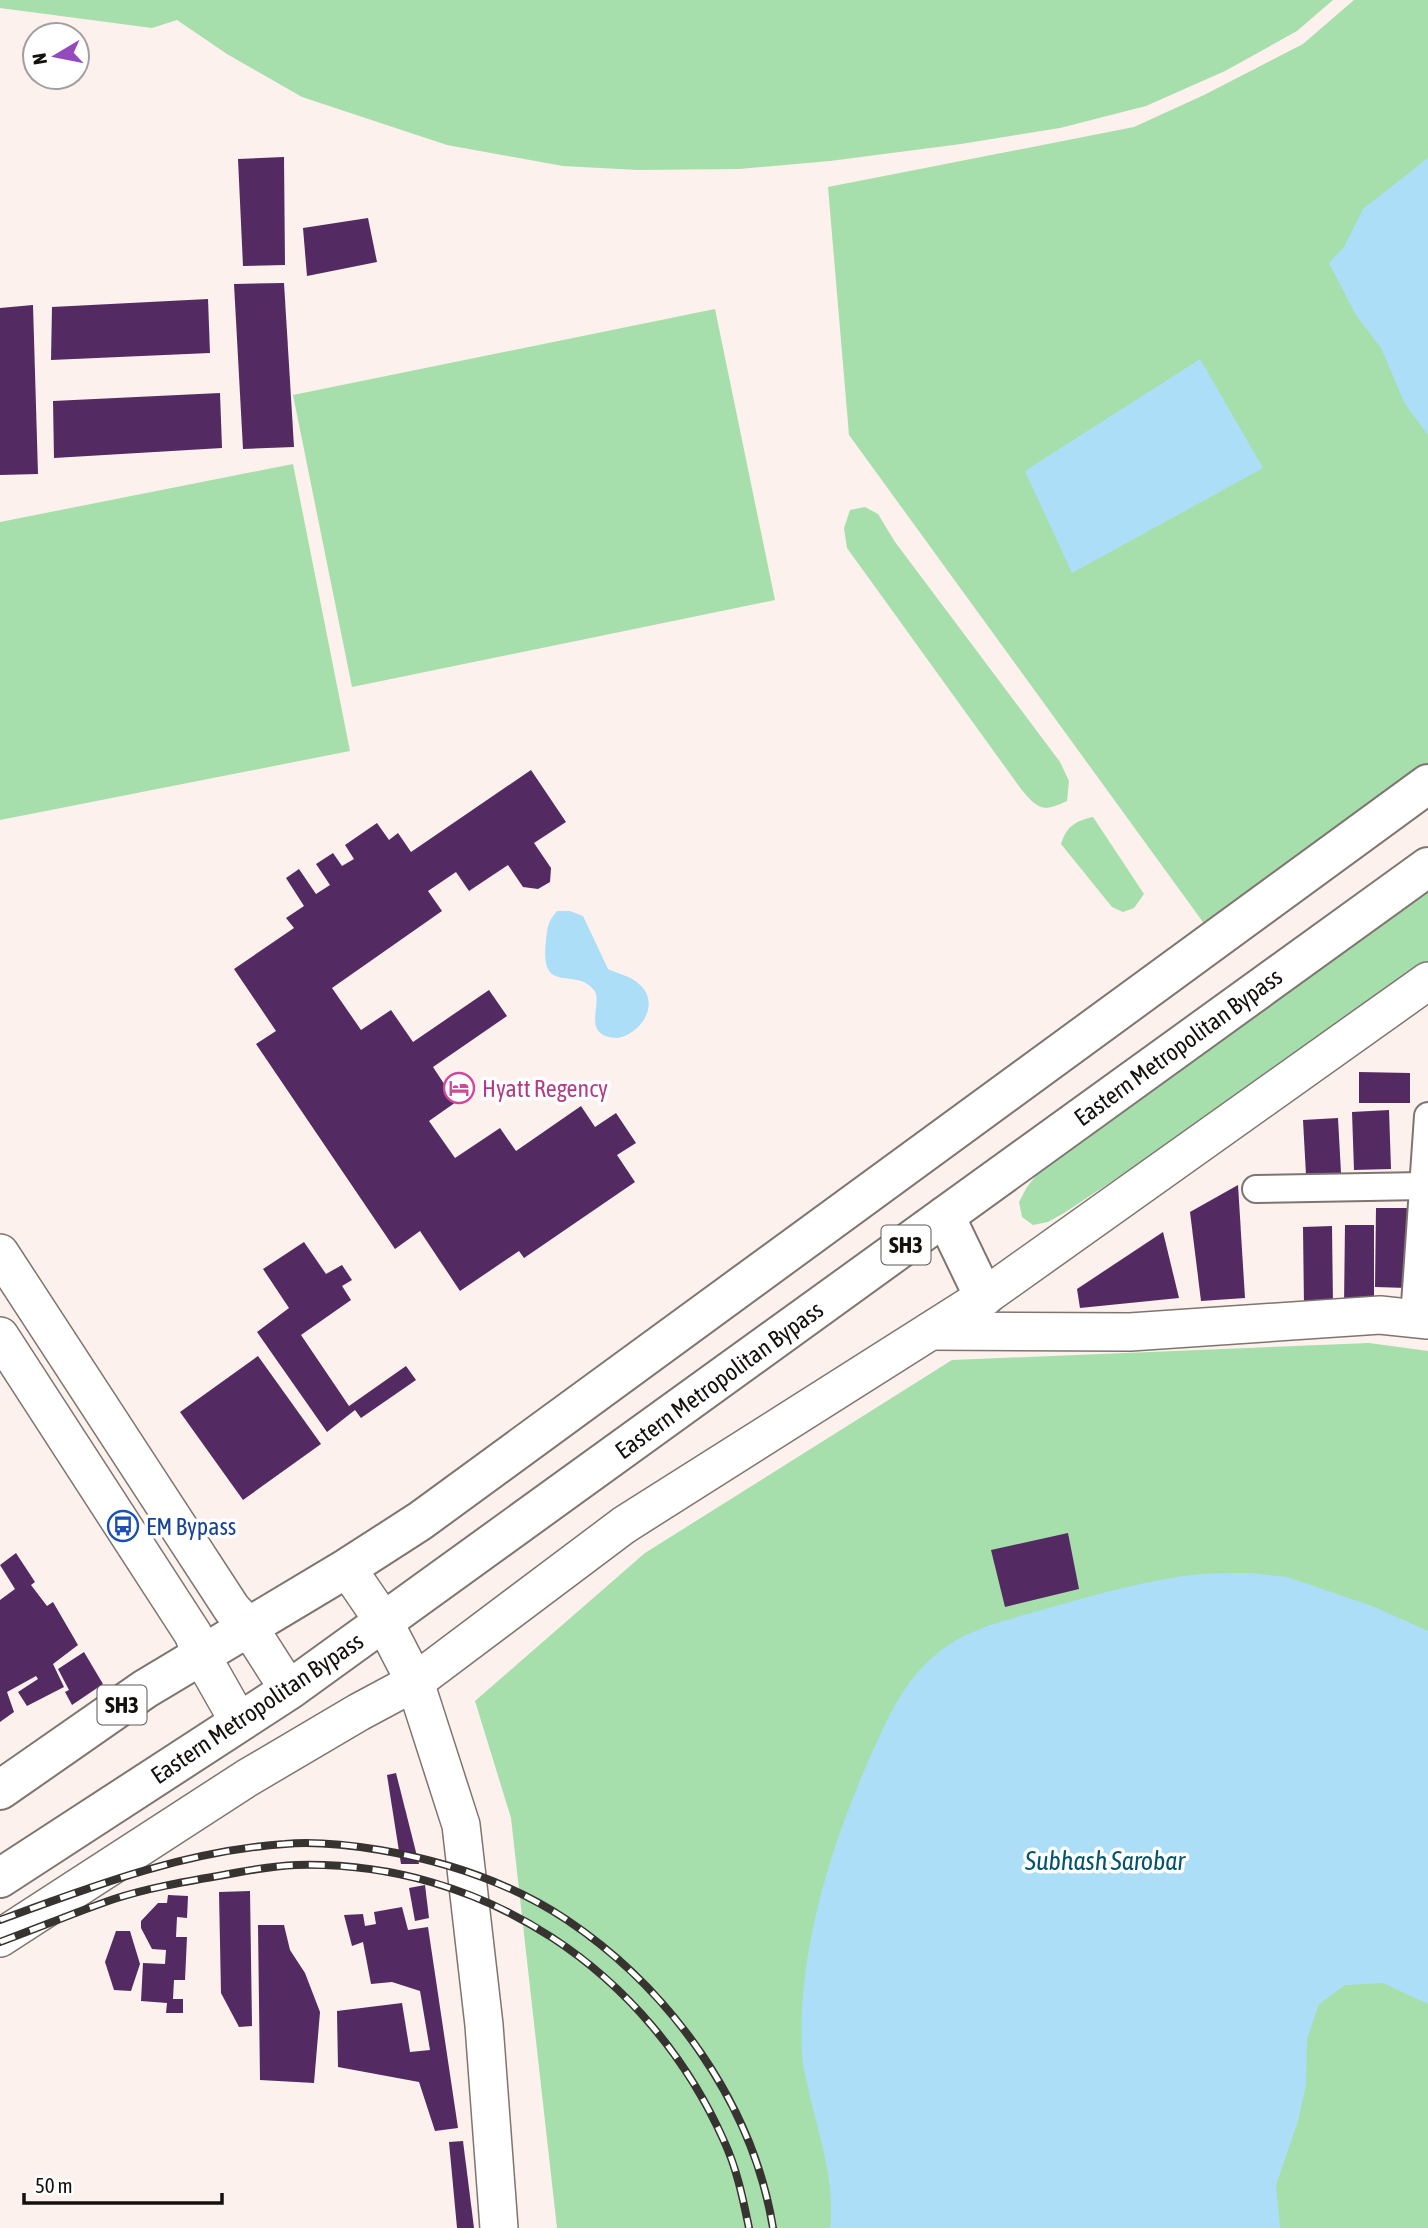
<svg xmlns="http://www.w3.org/2000/svg" width="1428" height="2228" viewBox="0 0 1428 2228" font-family="'Asap Condensed',sans-serif">
<style>
.green{fill:#a6dfab}
.water{fill:#acdff7}
.building{fill:#532a62}
.lines{fill:none;stroke-linecap:round;stroke-linejoin:round}
.street-casing{stroke:#7f7570;stroke-width:30}
.secondary-casing{stroke:#7f7570;stroke-width:40}
.primary-casing{stroke:#7f7570;stroke-width:42}
.street{stroke:#fff;stroke-width:26}
.secondary{stroke:#fff;stroke-width:37}
.primary{stroke:#fff;stroke-width:38}
.rail-casing{stroke:#373331;stroke-width:8}
.rail{stroke:#fff;stroke-width:5;stroke-dasharray:16;stroke-linecap:butt}
.labels{text-anchor:middle;dominant-baseline:central;stroke-width:7;stroke-linejoin:round;paint-order:stroke}
.shield{fill:#fff;stroke:#5a5856;stroke-width:2}
.shield-label{font-size:23px;font-weight:bold;fill:#13100e}
.street-label{font-size:24px;fill:#13100e;stroke:#fff}
.hotel-label{font-size:24px;fill:#b23c85;stroke:#fff;text-anchor:start}
.transit-label{font-size:24px;fill:#164399;stroke:#fff;text-anchor:start}
.water-label{font-size:26px;font-style:italic;fill:#02546e;stroke:#fff}
</style>
<rect width="100%" height="100%" fill="#fcf1ec"/>
<g class="green">
<path d="M0,0H1333L1297,31L1225,71L1146,106L1060,128L961,144L830,161L739,169L638,170L563,166L447,145L302,97L227,54L177,20L152,28L0,8Z"/>
<path d="M1354,0H1428V773L1208,929L849,435L828,187L1134,127L1204,95L1303,44Z"/>
<path d="M715,309L775,600L352,687L293,395Z"/>
<path d="M293,464L350,751L0,820V522Z"/>
<path d="M865,507L878,514L895,542L1060,762L1069,781L1067,801C1042,813 1038,809 1021,789L847,548L844,528L850,510Z"/>
<path d="M1093,817L1144,894L1134,908L1123,912L1112,907L1061,844C1066,827 1075,821 1093,817Z"/>
<path d="M1428,893V961L1229,1104L1064,1213L1048,1222L1033,1225L1022,1217L1019,1202L1027,1187L1038,1173L1196,1057Z"/>
<path d="M1369,1343L1428,1351V2228H557L511,1818L475,1701L645,1553L952,1360Z"/>
</g>
<g class="water">
<path d="M1428,158V435L1405,404L1381,348L1356,315L1329,263L1344,247L1363,209Z"/>
<path d="M1200,359L1263,468L1072,573L1025,471Z"/>
<path d="M557,911H570L583,916L608,969C618,974 631,976 639,984C661,1003 642,1033 618,1038C579,1037 604,1003 594,990C576,966 539,997 546,941C547,928 548,921 557,911Z"/>
<path d="M1250,1573L1287,1577L1372,1606L1428,1631V2004L1383,1983L1345,1985L1319,2004L1307,2039L1306,2085L1298,2121L1276,2185L1280,2228H830C836,2179 817,2130 807,2083C805,2073 802,2062 802,2052C797,1952 831,1845 871,1755C890,1714 903,1681 940,1651C970,1628 1007,1620 1042,1610C1095,1595 1148,1579 1202,1574C1218,1573 1234,1573 1250,1573Z"/>
</g>
<g class="building">
<path d="M284,157L285,265L243,266L238,159Z"/>
<path d="M368,218L377,262L307,276L303,228Z"/>
<path d="M284,283L294,447L243,449L234,284Z"/>
<path d="M208,299L210,353L51,360L52,307Z"/>
<path d="M33,305L38,474L0,475V308Z"/>
<path d="M220,393L222,448L54,458L53,401Z"/>
<path d="M531,770L566,822L534,843L551,868L550,882L538,889L523,887L508,865L469,891L456,872L428,891L442,911L332,988L361,1030L391,1010L413,1042L489,990L507,1016L433,1067L456,1102L429,1121L455,1158L500,1128L516,1151L581,1106L595,1127L616,1113L636,1143L617,1155L635,1182L524,1258L519,1251L460,1291L420,1231L395,1249L256,1044L276,1031L234,969L294,928L286,918L304,906L286,878L299,869L316,894L330,885L316,864L333,853L342,866L354,859L345,845L377,823L389,840L398,833L411,852Z"/>
<path d="M1359,1072L1410,1073V1103H1359Z"/>
<path d="M1389,1110L1391,1169L1354,1170L1352,1112Z"/>
<path d="M1338,1118L1341,1173L1306,1175L1303,1120Z"/>
<path d="M1238,1185L1245,1298L1201,1301L1190,1212Z"/>
<path d="M1376,1208H1407V1288L1375,1287Z"/>
<path d="M1345,1225H1374V1306L1344,1305Z"/>
<path d="M1332,1226L1333,1306H1304L1303,1227Z"/>
<path d="M1163,1232L1179,1298L1080,1308L1077,1289Z"/>
<path d="M304,1242L326,1274L342,1265L352,1280L342,1286L351,1300L301,1335L349,1406L406,1366L416,1380L361,1418L355,1410L327,1432L257,1332L289,1308L263,1269Z"/>
<path d="M258,1356L321,1444L243,1500L180,1412Z"/>
<path d="M1068,1533L1079,1589L1005,1607L991,1550Z"/>
<path d="M16,1553L35,1582L31,1585L47,1606L53,1602L78,1645L53,1664L64,1687L27,1706L18,1692L38,1679L36,1676L7,1692L14,1712L0,1722V1600L15,1589L0,1565Z"/>
<path d="M84,1652L103,1684L72,1705L65,1692L69,1690L58,1669Z"/>
<path d="M396,1773L419,1864H401L387,1775Z"/>
<path d="M425,1885L429,1918L415,1921L409,1888Z"/>
<path d="M250,1891L252,2026L239,2027L221,1993L219,1892Z"/>
<path d="M168,1895L188,1896L187,1918L177,1917L176,1937H187L185,1980H174L173,1999H183V2013H166L167,2003L141,2001L143,1963L165,1964L166,1950L152,1949L141,1928V1921L158,1903H167Z"/>
<path d="M402,1907L408,1930L428,1927L458,2128L435,2131L419,2082L338,2067L337,2011L402,2003L410,2052L430,2050L420,1991L392,1982L371,1984L363,1942L352,1946L344,1915L363,1914L365,1926L376,1924L374,1912Z"/>
<path d="M258,1925H284L290,1950L305,1973L320,2012L314,2083L260,2080Z"/>
<path d="M116,1931H130L140,1964L131,1991L114,1990L105,1962Z"/>
<path d="M463,2141L474,2228H457L449,2142Z"/>
</g>
<g class="lines">
<g class="street-casing">
<g id="street">
<path d="M1256,1189L1423,1186"/>
<path d="M1414,1319L1428,1116"/>
</g>
</g>
<g class="secondary-casing">
<g id="secondary">
<path d="M0,1253L232,1609L248,1626L289,1690"/>
<path d="M931,1331L1130,1332L1380,1315L1428,1320"/>
<path d="M0,1336L193,1634L201,1655L239,1722"/>
<path d="M347,1568L384,1622L415,1682L461,1825L484,2025L499,2228"/>
<path d="M0,1938L247,1778L359,1712L415,1682L624,1525L984,1297L1428,981"/>
</g>
</g>
<g class="primary-casing">
<g id="primary">
<path d="M945,1216L984,1297"/>
<path d="M0,1790L145,1689L347,1568L420,1521L1428,784"/>
<path d="M0,1878L289,1690L1428,867"/>
</g>
</g>
<use href="#street" class="street"/>
<use href="#secondary" class="secondary"/>
<use href="#primary" class="primary"/>
<g class="rail-casing">
<g id="rail">
<path d="M0,1920C93,1886 185,1851 285,1844C316,1841 349,1845 380,1850C445,1861 511,1883 567,1920C670,1989 753,2104 773,2228"/>
<path d="M0,1942C38,1928 76,1912 114,1899C148,1888 183,1882 218,1876C244,1871 270,1866 296,1865C484,1860 649,1972 724,2141C737,2169 743,2199 749,2228"/>
</g>
</g>
<use href="#rail" class="rail"/>
</g>
<defs>
<g id="hotel-ring" transform="scale(1.575)"><circle r="9.5" fill="#fff" stroke="#d1479c" stroke-width="1.5"/><path d="M-6-4.5h1.5V1H6V5H4.5V3h-9V5H-6ZM-4 0a1.8 1.8 0 1 1 3.6 0ZM.5 0V-2.5h3Q6-2.5 6 0Z" fill="#d1479c"/></g>
<g id="bus-ring" transform="scale(1.575)"><circle r="9.5" fill="#fff" stroke="#1a4fb4" stroke-width="1.5"/><path d="M-5-6H5V4H4V6H2V4H-2V6H-4V4H-5ZM-3.5-4V0h7V-4ZM-3.5 1.2v1.5H-2V1.2ZM2 1.2v1.5H3.5V1.2Z" fill="#1a4fb4"/></g>
</defs>
<g fill-rule="evenodd">
<use href="#hotel-ring" x="459" y="1088"/>
<use href="#bus-ring" x="123" y="1526"/>
</g>
<g class="labels">
<g class="shield">
<rect x="881.5" y="1225.5" width="49" height="39" rx="5"/>
<rect x="97.5" y="1685.5" width="49" height="39" rx="5"/>
</g>
<g class="shield-label">
<text x="906" y="1245">SH3</text>
<text x="122" y="1705">SH3</text>
</g>
<g class="street-label">
<text transform="translate(1178 1047) rotate(-36)">Eastern Metropolitan Bypass</text>
<text transform="translate(719 1380) rotate(-36)">Eastern Metropolitan Bypass</text>
<text transform="translate(257 1708) rotate(-34)">Eastern Metropolitan Bypass</text>
</g>
<g class="hotel-label">
<text x="482" y="1088">Hyatt Regency</text>
</g>
<g class="transit-label">
<text x="146" y="1526">EM Bypass</text>
</g>
<g class="water-label">
<text x="1105" y="1861">Subhash Sarobar</text>
</g>
</g>
<g transform="translate(56 56) rotate(260)"><circle r="33" fill="#ffffff" stroke="#a19f9f" stroke-width="2"/>
<path d="M0-5L12 26L0 18L-12 26Z" fill="#924abd"/>
<text y="-10" font-size="19" font-weight="bold" text-anchor="middle" fill="#13100e">N</text>
</g>
<path d="M24 2193v10h198v-10" fill="none" stroke="#13100e" stroke-width="3.5"/>
<text x="35" y="2193" font-size="21" fill="#13100e" stroke="#ffffff" stroke-width="5" paint-order="stroke">50 m</text>
</svg>
